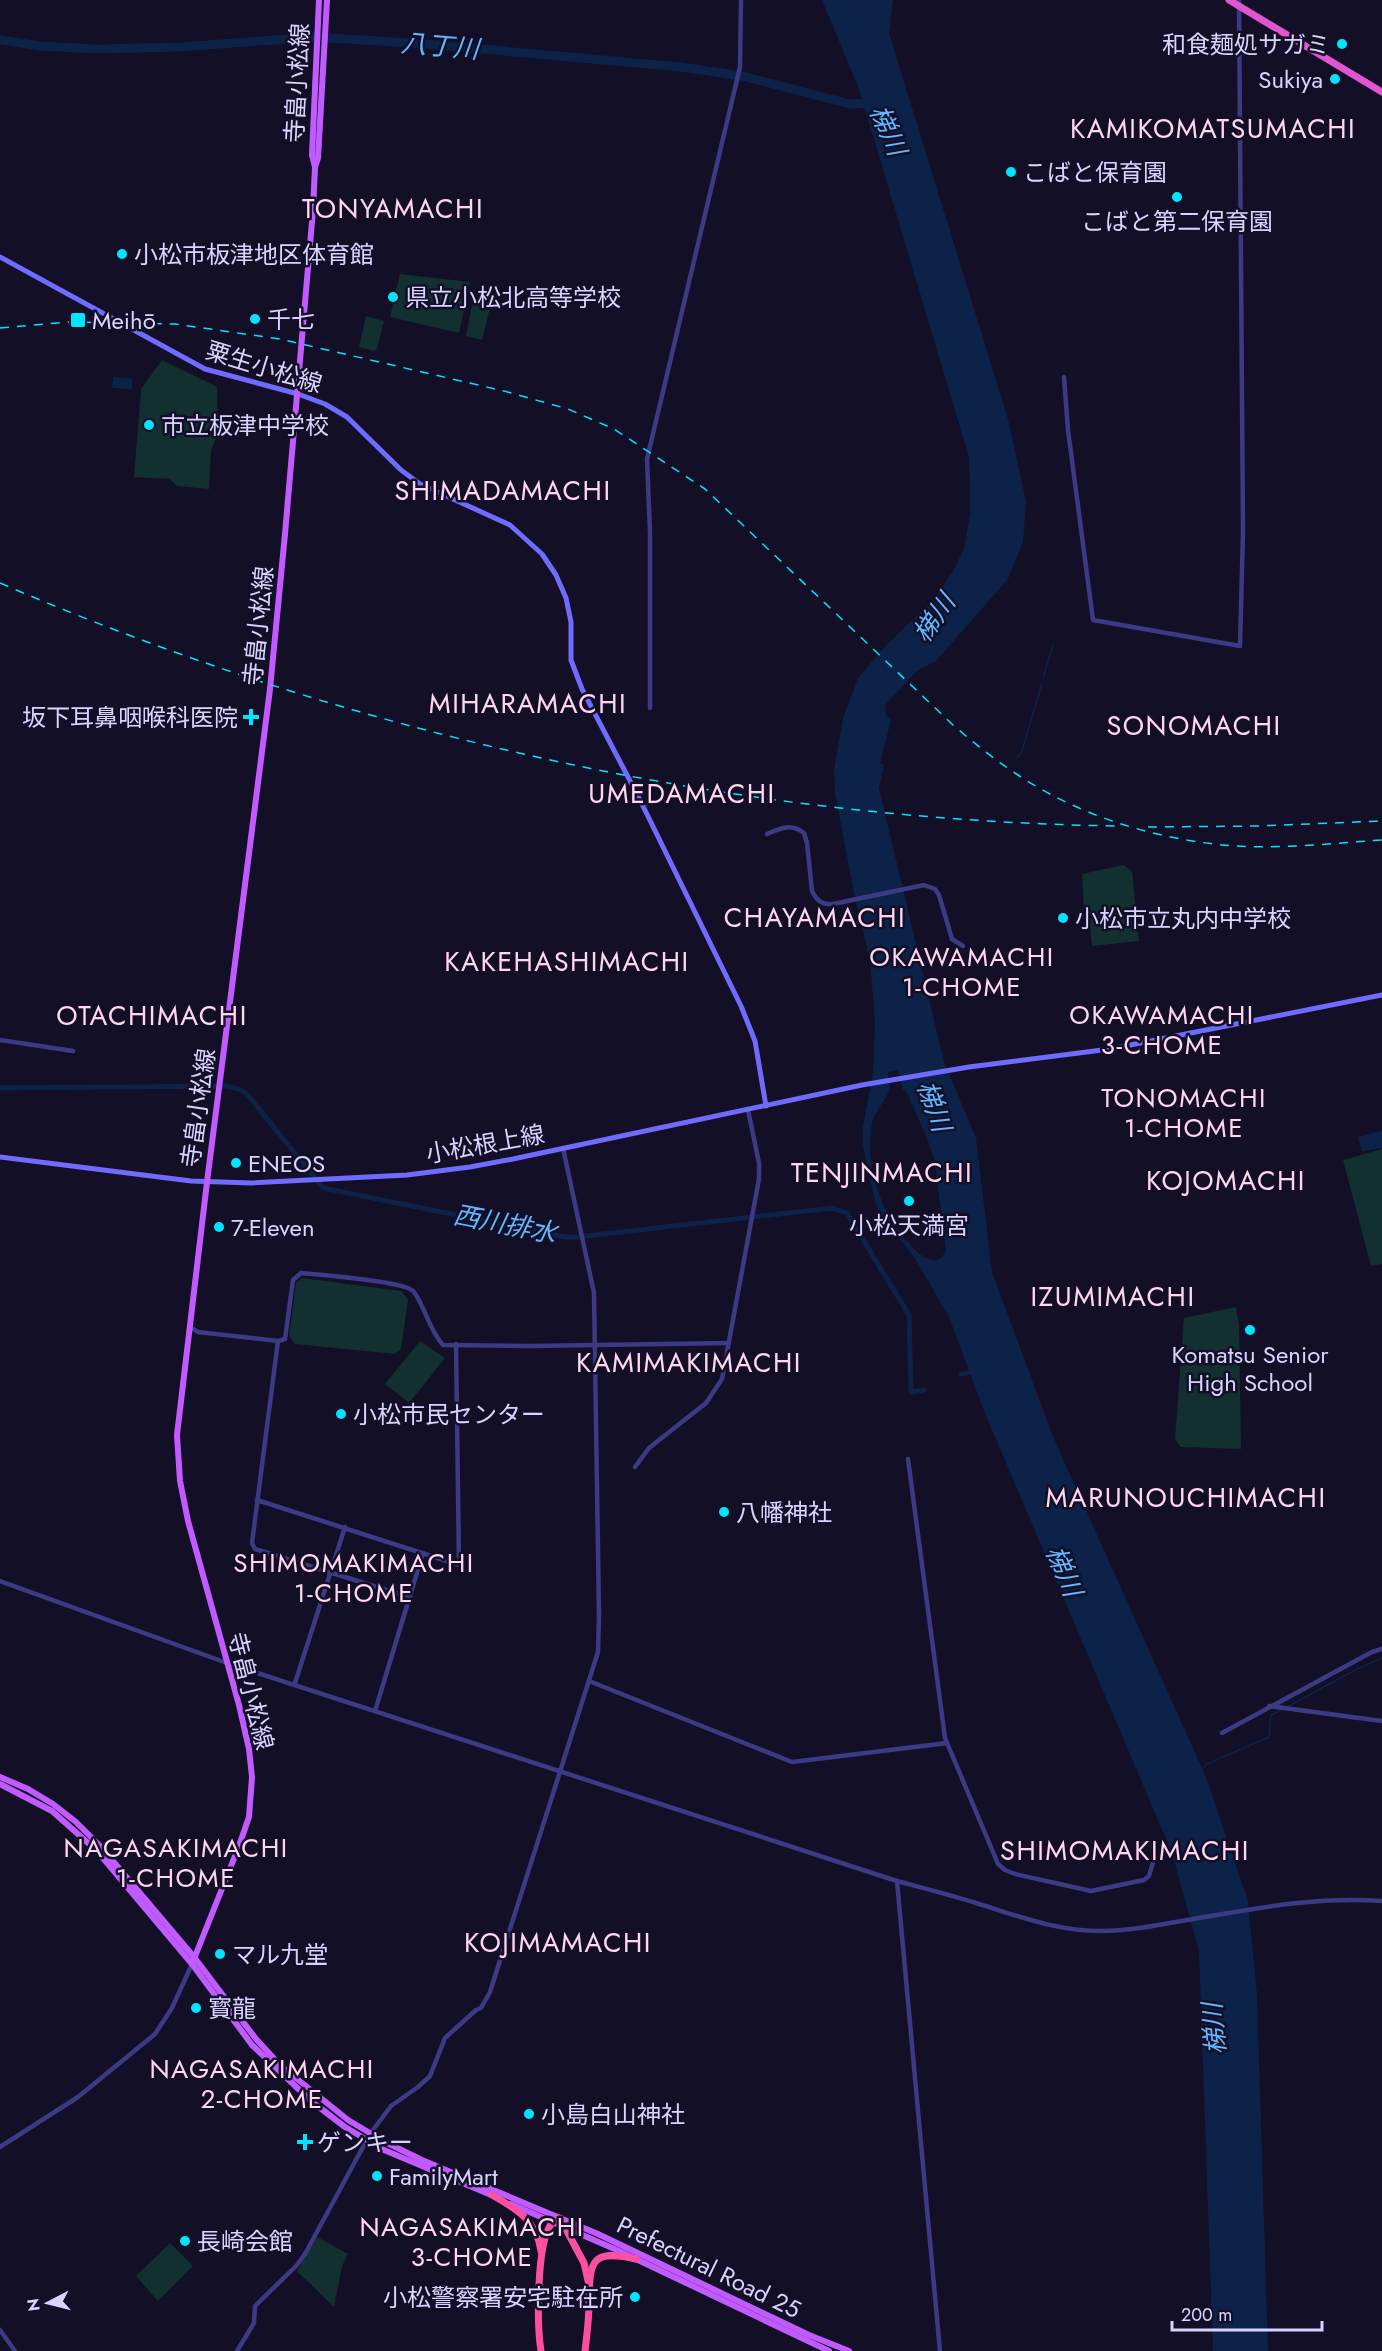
<svg xmlns="http://www.w3.org/2000/svg" width="1382" height="2351" viewBox="0 0 1382 2351" font-family="Jost,'Noto Sans JP',sans-serif">
<style>
.green{fill:#12302f}
.water{fill:#0c2248;fill-rule:evenodd}
.lines{fill:none;stroke-linecap:round;stroke-linejoin:round}
.stream{stroke:#0c2248;stroke-width:1.5}
.canal{stroke:#0c2248;stroke-width:5}
.river{stroke:#0c2248;stroke-width:9}
.tertiary{stroke:#3d3a85;stroke-width:4.5}
.secondary{stroke:#6f6bff;stroke-width:5}
.primary{stroke:#c25bff;stroke-width:6}
.trunk{stroke:#e055d1;stroke-width:7}
.motorway{stroke:#ff4fa3;stroke-width:7}
.rail{stroke:#00e5ff;stroke-width:1.5;stroke-dasharray:9 8;stroke-linecap:butt}
.primary-bridge{stroke:#c25bff;stroke-width:6}
.poi-dot{fill:#00e5ff;stroke:#130f26;stroke-width:2}
.labels{text-anchor:middle;dominant-baseline:central;stroke-width:5;stroke-linejoin:round;paint-order:stroke}
.poi-label{font-size:24px;fill:#d9d4ff;stroke:#130f26;text-anchor:start}
.street-label{font-size:24px;fill:#d9d4ff;stroke:#130f26}
.water-label{font-size:26px;font-style:italic;fill:#62b6ff;stroke:#130f26}
.neighbourhood-label{font-size:26px;letter-spacing:1.5px;fill:#ffd6f0;stroke:#130f26}
.quarter-label{font-size:27px;letter-spacing:1.5px;fill:#ffd6f0;stroke:#130f26}
</style>
<rect width="100%" height="100%" fill="#130f26"/>
<g class="green">
<path d="M400,274L470,282L459,333L390,317Z"/>
<path d="M472,305L490,308L482,340L466,336Z"/>
<path d="M366,316L384,321L377,349L374,351L359,347Z"/>
<path d="M162,360L217,387L218,434L211,450L209,489L177,486L170,479L134,477L141,389Z"/>
<path d="M1123,865L1132,871L1139,941L1092,946L1090,925H1085L1082,874Z"/>
<path d="M1382,1149V1264L1371,1266L1343,1160Z"/>
<path d="M302,1278L401,1291L408,1299L401,1349L395,1354L295,1344L289,1336L296,1283Z"/>
<path d="M1236,1307L1239,1326L1241,1449L1181,1447L1175,1439L1184,1318Z"/>
<path d="M420,1341L445,1358L409,1403L385,1384Z"/>
<path d="M317,2237L348,2254L342,2266L334,2307L297,2271Z"/>
<path d="M170,2243L193,2266L158,2301L136,2276Z"/>
</g>
<g class="water">
<path d="M822,0H893L889,33L1008,419L1026,501L1023,542L1008,579L936,661L917,671L886,704L885,714L891,720L880,763L884,765L879,788L944,1062L976,1138L992,1272L1054,1439L1206,1777L1248,1901L1257,1994L1268,2351H1213L1199,1951L1172,1853L984,1411L949,1317L914,1257L883,1217L875,1202L863,1146V1126L873,1074L875,1021L870,961L854,893L835,793L834,770L843,718L858,678L888,643L932,602L953,571L964,549L970,514L969,457L859,89ZM898,1070L903,1090L907,1093L927,1138L935,1163L946,1250C941,1262 932,1263 921,1255C885,1226 863,1169 872,1123C875,1110 886,1101 889,1090C890,1085 888,1077 888,1072Z"/>
<path d="M113,377L132,379V389L112,388Z"/>
<path d="M1382,1131V1148L1362,1152L1358,1137Z"/>
</g>
<g class="lines">
<g class="stream">
<path d="M1043,678L1053,645"/>
<path d="M1017,758L1022,751L1042,683"/>
<path d="M1287,1707L1357,1669L1382,1658"/>
<path d="M1203,1768L1207,1764L1269,1737L1271,1715L1283,1709"/>
</g>
<g class="canal">
<path d="M0,1088L226,1086L239,1089L247,1094L323,1188L565,1237H577L832,1208L847,1213L909,1315L911,1392L924,1390"/>
<path d="M961,1374L977,1371"/>
</g>
<path class="river" d="M0,40L41,46L97,49L181,47L314,37L426,44L681,67L742,76L850,104L873,103"/>
<g class="tertiary">
<path d="M1064,377L1068,430L1093,620L1240,646L1243,531L1239,0"/>
<path d="M650,708V533L647,459L740,67L741,0"/>
<path d="M767,834C781,828 791,823 804,833L807,843L812,891C817,901 822,905 833,904L924,885L935,889L939,895L952,939L963,946"/>
<path d="M0,1040L73,1051"/>
<path d="M189,1326L198,1332L278,1341L285,1339L293,1280L301,1273C319,1275 407,1281 414,1292C426,1309 429,1330 443,1345L531,1346L729,1343"/>
<path d="M278,1341L252,1543L255,1549L409,1597"/>
<path d="M908,1459L945,1738L998,1864L1005,1870L1015,1874L1091,1891L1144,1880L1149,1876L1155,1855"/>
<path d="M635,1467L649,1448L706,1403L722,1379L759,1179V1163L748,1110"/>
<path d="M257,1500L459,1565L456,1344"/>
<path d="M0,1581L227,1663L897,1881C923,1888 950,1895 976,1903C1018,1916 1056,1931 1101,1931C1129,1931 1159,1925 1187,1920C1252,1909 1316,1896 1382,1901"/>
<path d="M589,1681L792,1762L947,1743"/>
<path d="M295,1683L345,1527"/>
<path d="M1269,1706L1382,1721"/>
<path d="M375,1711L423,1553"/>
<path d="M1222,1733L1372,1652L1382,1649"/>
<path d="M897,1881L940,2351"/>
<path d="M0,2147L78,2097L155,2034L172,2008L192,1964"/>
<path d="M0,2330L15,2351"/>
<path d="M237,2351L254,2323L255,2306L297,2265L305,2254L370,2134L391,2106L418,2087L430,2076L445,2038L476,2010L481,2008L490,1992L598,1652L599,1615L594,1293L563,1148"/>
</g>
<g class="secondary">
<path d="M0,257L205,369L298,394L325,404L347,417L401,470L420,484L510,525L542,554L556,575L566,598L571,622V660L582,689L640,800L741,1006L755,1041L766,1106"/>
<path d="M0,1157L191,1181L251,1183L407,1175L470,1167L513,1159L862,1085L969,1067L1110,1049L1382,995"/>
</g>
<g class="primary">
<path d="M315,167L312,155L319,0"/>
<path d="M313,210L315,167L318,158L327,0"/>
<path d="M0,1777L28,1789L53,1804L76,1822L101,1847L194,1957L256,2039L281,2066L348,2120L385,2142L422,2160L598,2234L809,2335L849,2351"/>
<path d="M0,1784L52,1811L97,1851L192,1964L252,2045L311,2101L345,2127L384,2150L496,2197"/>
<path d="M192,1964L239,1846L249,1817L252,1777L249,1749L239,1705L188,1521L180,1481L177,1435L207,1182L270,689L285,534"/>
<path d="M511,2204L617,2250L829,2351"/>
</g>
<path class="trunk" d="M1229,0L1382,92"/>
<g class="motorway">
<path d="M492,2195C517,2209 537,2221 541,2251"/>
<path d="M541,2351C537,2326 536,2242 552,2223C553,2222 559,2218 560,2218L584,2263L589,2285"/>
<path d="M585,2351C587,2335 589,2319 589,2303C590,2263 589,2248 636,2259"/>
</g>
<g class="rail">
<path d="M0,328L67,322L175,324L280,339L504,391L568,409L614,429L705,489L953,725C974,743 995,760 1018,775C1081,817 1161,841 1236,846C1284,849 1334,843 1382,840"/>
<path d="M0,583C352,735 734,820 1118,826"/>
<path d="M1148,827L1257,826L1382,821"/>
</g>
<path class="primary-bridge" d="M285,534L313,210"/>
</g>
<g class="poi-dot">
<circle cx="1342" cy="44" r="6"/>
<circle cx="1335" cy="79" r="6"/>
<circle cx="1011" cy="172" r="6"/>
<circle cx="1177" cy="197" r="6"/>
<circle cx="122" cy="254" r="6"/>
<circle cx="393" cy="297" r="6"/>
<circle cx="255" cy="319" r="6"/>
<rect x="70" y="312" width="16" height="16" rx="3"/>
<circle cx="149" cy="425" r="6"/>
<path d="M248 708h6v6h6v6h-6v6h-6v-6h-6v-6h6z"/>
<circle cx="1063" cy="918" r="6"/>
<circle cx="236" cy="1163" r="6"/>
<circle cx="909" cy="1201" r="6"/>
<circle cx="219" cy="1227" r="6"/>
<circle cx="1250" cy="1330" r="6"/>
<circle cx="341" cy="1414" r="6"/>
<circle cx="724" cy="1512" r="6"/>
<circle cx="220" cy="1954" r="6"/>
<circle cx="196" cy="2008" r="6"/>
<circle cx="529" cy="2114" r="6"/>
<path d="M302 2133h6v6h6v6h-6v6h-6v-6h-6v-6h6z"/>
<circle cx="377" cy="2176" r="6"/>
<circle cx="185" cy="2241" r="6"/>
<circle cx="635" cy="2297" r="6"/>
</g>
<g class="labels">
<g class="poi-label">
<text x="1330" y="44" text-anchor="end">和食麺処サガミ</text>
<text x="1323" y="79" text-anchor="end">Sukiya</text>
<text x="1023" y="172">こばと保育園</text>
<text x="1177" y="221" text-anchor="middle">こばと第二保育園</text>
<text x="134" y="254">小松市板津地区体育館</text>
<text x="405" y="297">県立小松北高等学校</text>
<text x="267" y="319">千七</text>
<text x="92" y="320">Meihō</text>
<text x="161" y="425">市立板津中学校</text>
<text x="238" y="717" text-anchor="end">坂下耳鼻咽喉科医院</text>
<text x="1075" y="918">小松市立丸内中学校</text>
<text x="248" y="1163">ENEOS</text>
<text x="909" y="1225" text-anchor="middle">小松天満宮</text>
<text x="231" y="1227">7-Eleven</text>
<text x="1250" y="1354" text-anchor="middle">Komatsu Senior<tspan x="1250" dy="28">High School</tspan></text>
<text x="353" y="1414">小松市民センター</text>
<text x="736" y="1512">八幡神社</text>
<text x="232" y="1954">マル九堂</text>
<text x="208" y="2008">寳龍</text>
<text x="541" y="2114">小島白山神社</text>
<text x="317" y="2142">ゲンキー</text>
<text x="389" y="2176">FamilyMart</text>
<text x="197" y="2241">長崎会館</text>
<text x="623" y="2297" text-anchor="end">小松警察署安宅駐在所</text>
</g>
<g class="street-label">
<text transform="translate(297 83) rotate(-87)">寺畠小松線</text>
<text transform="translate(264 367) rotate(17)">粟生小松線</text>
<text transform="translate(258 626) rotate(-84)">寺畠小松線</text>
<text transform="translate(198 1108) rotate(-82)">寺畠小松線</text>
<text transform="translate(485 1144) rotate(-10)">小松根上線</text>
<text transform="translate(251 1691) rotate(76)">寺畠小松線</text>
<text transform="translate(709 2267) rotate(26)">Prefectural Road 25</text>
</g>
<g class="water-label">
<text transform="translate(440 46) rotate(5)">八丁川</text>
<text transform="translate(888 130) rotate(66)">梯川</text>
<text transform="translate(934 618) rotate(-55)">梯川</text>
<text transform="translate(934 1106) rotate(70)">梯川</text>
<text transform="translate(505 1224) rotate(11)">西川排水</text>
<text transform="translate(1064 1571) rotate(67)">梯川</text>
<text transform="translate(1214 2029) rotate(-95)">梯川</text>
</g>
<g class="neighbourhood-label">
<text x="962" y="957">OKAWAMACHI<tspan x="962" dy="30">1-CHOME</tspan></text>
<text x="1162" y="1015">OKAWAMACHI<tspan x="1162" dy="30">3-CHOME</tspan></text>
<text x="1184" y="1098">TONOMACHI<tspan x="1184" dy="30">1-CHOME</tspan></text>
<text x="354" y="1563">SHIMOMAKIMACHI<tspan x="354" dy="30">1-CHOME</tspan></text>
<text x="176" y="1848">NAGASAKIMACHI<tspan x="176" dy="30">1-CHOME</tspan></text>
<text x="262" y="2069">NAGASAKIMACHI<tspan x="262" dy="30">2-CHOME</tspan></text>
<text x="472" y="2227">NAGASAKIMACHI<tspan x="472" dy="30">3-CHOME</tspan></text>
</g>
<g class="quarter-label">
<text x="1213" y="128">KAMIKOMATSUMACHI</text>
<text x="393" y="208">TONYAMACHI</text>
<text x="503" y="490">SHIMADAMACHI</text>
<text x="528" y="703">MIHARAMACHI</text>
<text x="1194" y="725">SONOMACHI</text>
<text x="682" y="793">UMEDAMACHI</text>
<text x="815" y="917">CHAYAMACHI</text>
<text x="567" y="961">KAKEHASHIMACHI</text>
<text x="152" y="1015">OTACHIMACHI</text>
<text x="882" y="1172">TENJINMACHI</text>
<text x="1226" y="1180">KOJOMACHI</text>
<text x="1113" y="1296">IZUMIMACHI</text>
<text x="689" y="1362">KAMIMAKIMACHI</text>
<text x="1186" y="1497">MARUNOUCHIMACHI</text>
<text x="1125" y="1850">SHIMOMAKIMACHI</text>
<text x="558" y="1942">KOJIMAMACHI</text>
</g>
</g>
<g transform="translate(48 2303) rotate(263)" stroke="#130f26" stroke-width="4.5" paint-order="stroke">
<path d="M0-4.5L10 22L0 15L-10 22Z" fill="#d9d4ff"/>
<text y="-9" font-size="16" font-weight="bold" text-anchor="middle" fill="#d9d4ff">N</text>
</g>
<path d="M1172 2321v9h150v-9" fill="none" stroke="#d9d4ff" stroke-width="3"/>
<text x="1181" y="2321" font-size="18" fill="#d9d4ff" stroke="#130f26" stroke-width="4.5" paint-order="stroke">200 m</text>
</svg>
